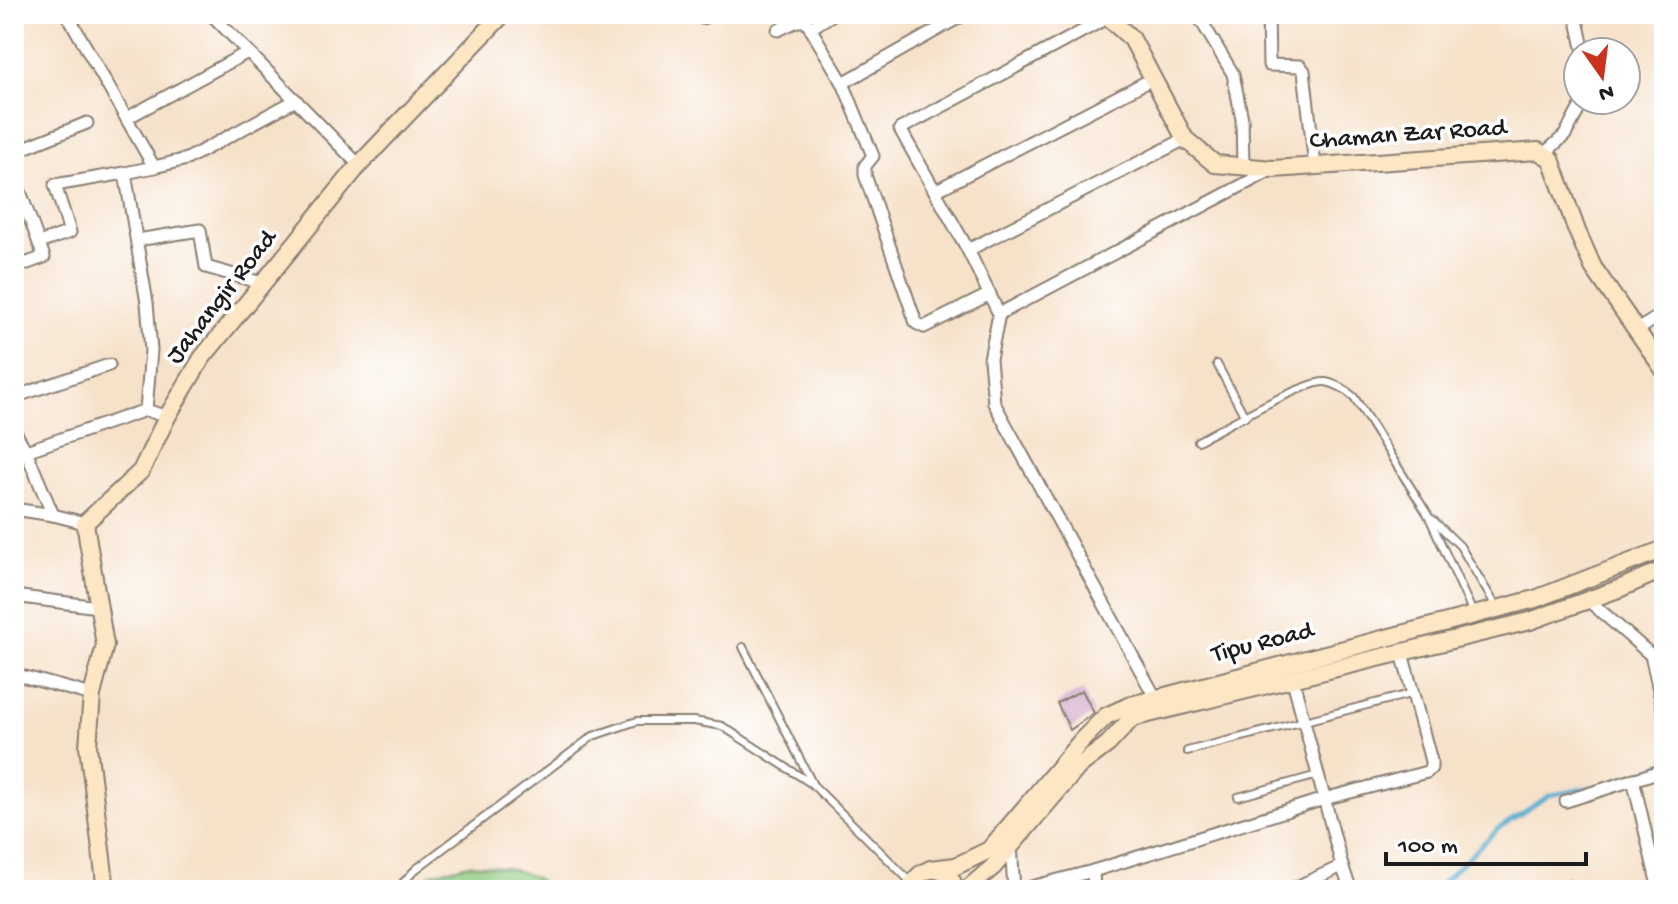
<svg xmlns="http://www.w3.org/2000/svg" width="1678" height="904" viewBox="0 0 1678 904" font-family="'Gochi Hand',sans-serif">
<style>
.green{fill:#8ec97e;stroke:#55724d;stroke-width:2}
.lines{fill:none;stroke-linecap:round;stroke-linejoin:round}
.stream{stroke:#4ea8cc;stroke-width:4}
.building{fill:#d2a9ca}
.lane-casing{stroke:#897e72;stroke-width:10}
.street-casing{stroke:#897e72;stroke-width:15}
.secondary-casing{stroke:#897e72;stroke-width:20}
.lane{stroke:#fff;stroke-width:6}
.street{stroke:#fff;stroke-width:11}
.secondary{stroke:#fce6c4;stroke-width:16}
.labels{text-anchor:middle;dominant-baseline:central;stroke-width:7;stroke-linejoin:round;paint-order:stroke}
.street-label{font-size:26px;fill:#1c1c1c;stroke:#fff}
</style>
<rect width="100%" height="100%" fill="#fff"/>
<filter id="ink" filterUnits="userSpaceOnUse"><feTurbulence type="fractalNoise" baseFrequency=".0125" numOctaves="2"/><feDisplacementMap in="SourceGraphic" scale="16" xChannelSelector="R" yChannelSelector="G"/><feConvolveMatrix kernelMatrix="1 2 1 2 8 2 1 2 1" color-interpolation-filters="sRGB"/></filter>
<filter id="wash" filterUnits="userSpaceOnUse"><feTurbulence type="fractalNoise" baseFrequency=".006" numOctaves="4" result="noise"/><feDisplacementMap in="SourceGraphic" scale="32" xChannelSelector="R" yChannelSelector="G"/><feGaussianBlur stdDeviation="1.8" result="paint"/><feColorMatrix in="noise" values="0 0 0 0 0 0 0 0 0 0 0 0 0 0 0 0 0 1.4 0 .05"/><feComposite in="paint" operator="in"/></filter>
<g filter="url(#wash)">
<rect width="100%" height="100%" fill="#f6e1c9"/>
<path class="green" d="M469,864C501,866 528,869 554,890H407L433,873Z"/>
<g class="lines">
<g class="stream">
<path d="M1654,768L1664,763"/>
<path d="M1434,890L1499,828L1550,795L1597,786"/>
</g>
</g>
<g id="blocks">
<path class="building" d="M1082,690L1094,713L1070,730L1057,703Z"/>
</g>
</g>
<g filter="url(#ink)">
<use href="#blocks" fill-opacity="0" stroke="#897e72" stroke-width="2"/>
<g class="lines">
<g class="lane-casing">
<g id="lane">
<path d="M1217,364L1245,417"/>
<path d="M1198,441C1221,429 1305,380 1326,382C1337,384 1346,390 1354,397L1428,515L1474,615"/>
<path d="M1432,519L1460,546L1496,606"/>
<path d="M743,647L812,783"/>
<path d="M1187,751L1414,693"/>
<path d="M1238,797L1318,775"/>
<path d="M1569,884L1570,890"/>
<path d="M396,890L416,869L593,736L637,721H694L722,726L812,784L912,883"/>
</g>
</g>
<g class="street-casing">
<g id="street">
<path d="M67,14L154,167L125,173L147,303L151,350L146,410"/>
<path d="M211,14L359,165"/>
<path d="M696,14L702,18L712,14"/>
<path d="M1197,14L1233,74L1242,119L1243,166"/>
<path d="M1268,14L1269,65L1300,66L1304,71L1315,166"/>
<path d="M1578,25L1584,52"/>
<path d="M811,28L833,14"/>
<path d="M778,30L797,21H806L843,83L873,156L865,166V175L916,323L924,327L990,294"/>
<path d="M843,83L965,14"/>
<path d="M127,118L248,52"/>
<path d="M14,152L87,123"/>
<path d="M1545,153L1565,135L1584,100"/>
<path d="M154,167L187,159L296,100"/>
<path d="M14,175L44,257L14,268"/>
<path d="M935,191L1154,78"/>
<path d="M137,240L200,230L206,267L262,283"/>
<path d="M39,243L70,232L55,185L125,173"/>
<path d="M968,250L1185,139"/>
<path d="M999,314L968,250L900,129L1107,18"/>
<path d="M999,314L990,359L994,403L1155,697"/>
<path d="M999,314L1271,170"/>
<path d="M1636,331L1664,313"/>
<path d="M14,397L109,365"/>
<path d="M14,430L26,451"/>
<path d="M14,509L53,515L85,523"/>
<path d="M53,515L26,451L146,410L167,417"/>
<path d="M14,596L98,607"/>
<path d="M1588,600L1651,655L1664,657"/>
<path d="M1651,655L1664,712"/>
<path d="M14,674L92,695"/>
<path d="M1293,680L1342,866L1351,890"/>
<path d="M1633,779L1659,890"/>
<path d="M1566,801L1664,770"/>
<path d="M1011,845L1014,890"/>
<path d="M1093,871L1324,799L1427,772L1431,768V761L1402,653"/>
<path d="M1020,890L1093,871L1094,890"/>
<path d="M1290,890L1342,866"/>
</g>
</g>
<g class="secondary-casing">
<g id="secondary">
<path d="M1104,14L1132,39L1185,139L1215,164L1273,169L1538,151L1551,159L1577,231L1593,267L1664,370"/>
<path d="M930,869L956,866L989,850L1082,740L1106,716L1131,705L1535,599L1664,549"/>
<path d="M106,890L88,746L92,695L105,645L85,523L141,471L167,417L202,358L359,165L503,14"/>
<path d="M911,890C916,864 951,862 955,890"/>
<path d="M966,890L993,867L1079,766L1108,744L1132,718L1530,621L1621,588L1664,569"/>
</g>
</g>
<use href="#lane" class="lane"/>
<use href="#street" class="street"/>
<use href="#secondary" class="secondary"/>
</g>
</g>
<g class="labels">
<g class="street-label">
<text transform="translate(1408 136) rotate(-4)">Chaman Zar Road</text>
<text transform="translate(223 298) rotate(-52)">Jahangir Road</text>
<text transform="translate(1263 644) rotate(-14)">Tipu Road</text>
</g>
</g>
<rect width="1678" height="904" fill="none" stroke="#fff" stroke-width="48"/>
<g transform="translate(1602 76) rotate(166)"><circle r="38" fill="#ffffff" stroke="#a4a4a4" stroke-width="2"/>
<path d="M0-6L14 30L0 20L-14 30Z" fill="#c8321e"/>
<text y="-12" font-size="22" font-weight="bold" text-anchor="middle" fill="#1c1c1c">N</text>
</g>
<path d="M1386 852v12h200v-12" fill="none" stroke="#1c1c1c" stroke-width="4"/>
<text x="1398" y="852" font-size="24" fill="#1c1c1c" stroke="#ffffff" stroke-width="6" paint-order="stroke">100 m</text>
</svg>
